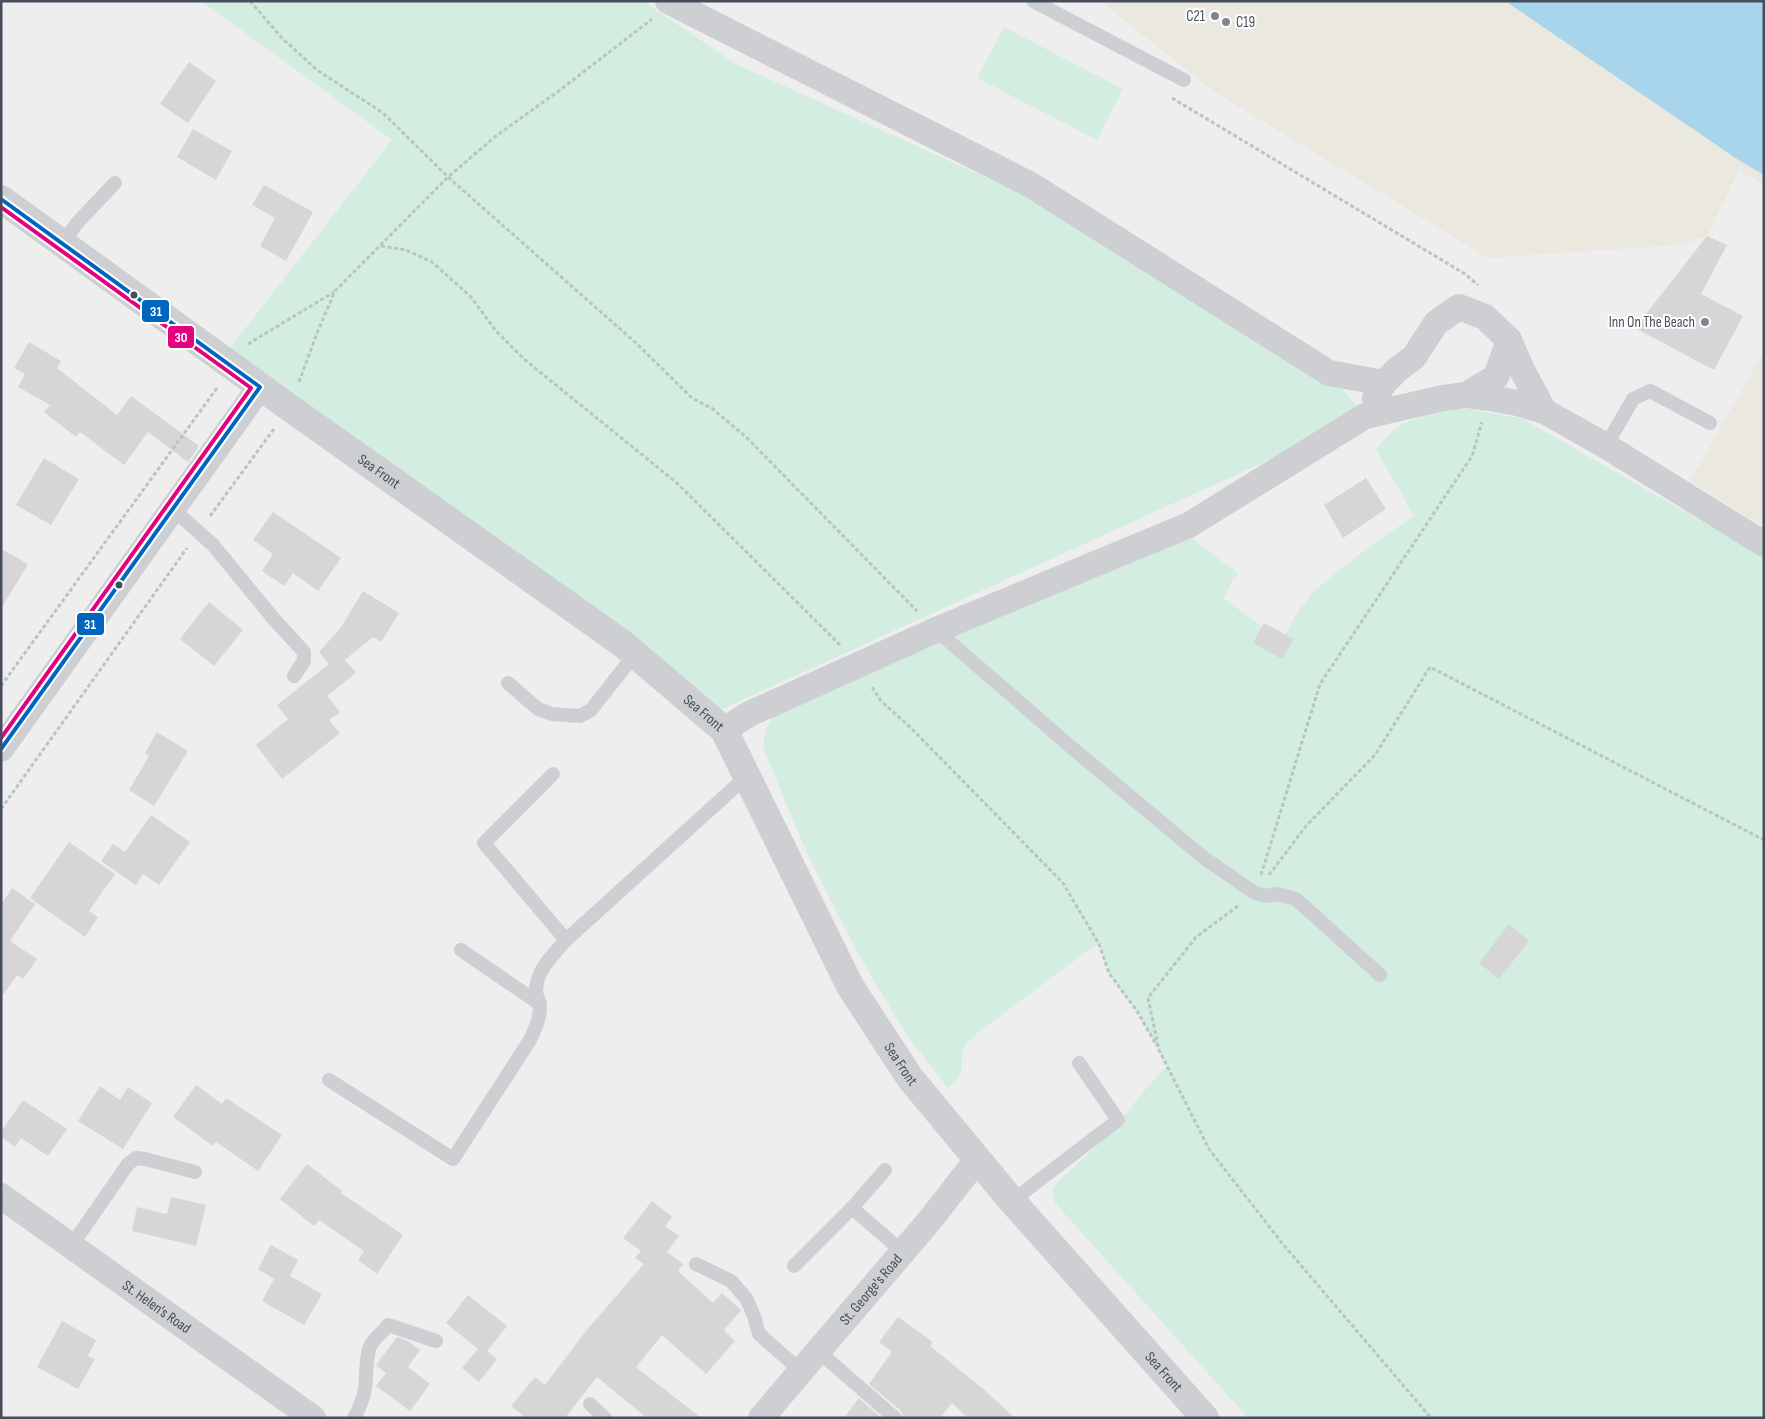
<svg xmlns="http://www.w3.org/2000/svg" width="1765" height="1419" viewBox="0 0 1765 1419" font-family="'Sofia Sans Condensed',sans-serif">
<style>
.green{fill:#d3eee1}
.sand{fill:#eae8df}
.water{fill:#a8d5ec}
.building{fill:#d6d6d8}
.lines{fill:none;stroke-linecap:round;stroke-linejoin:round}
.path{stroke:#b9c4c3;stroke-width:3;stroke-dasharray:4 2.5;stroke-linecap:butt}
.service{stroke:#cdcfd2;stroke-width:14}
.minor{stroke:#cdcfd2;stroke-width:26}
.tertiary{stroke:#cdcfd2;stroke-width:28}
.bus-1-casing{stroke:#fff;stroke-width:8}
.bus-2-casing{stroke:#fff;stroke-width:8}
.bus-1{stroke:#0065bd;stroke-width:4}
.bus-2{stroke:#e5007d;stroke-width:4}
.poi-dot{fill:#81868e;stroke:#fff;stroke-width:2}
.bus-dot{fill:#464e5b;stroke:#fff;stroke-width:2}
.labels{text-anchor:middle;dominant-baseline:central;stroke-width:4;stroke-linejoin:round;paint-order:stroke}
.poi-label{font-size:15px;fill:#464e5b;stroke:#fff;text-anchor:end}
.street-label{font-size:15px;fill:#464e5b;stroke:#fff}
.line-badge{stroke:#fff;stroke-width:2}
.badge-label{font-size:14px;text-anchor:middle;font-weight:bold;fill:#fff}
</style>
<rect width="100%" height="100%" fill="#efeeee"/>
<g class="green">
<path d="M201,1H643L736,64L1108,233L1329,373L1365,416L707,716L222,358L392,140Z"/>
<path d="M1004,27L1123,89L1097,140L977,78Z"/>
<path d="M1454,409H1470L1523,419L1761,555L1764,559V1418H1248L1055,1203L1052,1192L1056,1183L1085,1157L1127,1113L1141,1094L1167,1066L1137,1011L1109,973L1099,944L1086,952L975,1035C972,1038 968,1041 966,1044C955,1062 972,1071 948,1088L909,1038L883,996L856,950L807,853L763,748L766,729L772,717L970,627L1191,538L1239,574L1233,578L1224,599L1262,626L1255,641L1276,653L1295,616L1314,591L1362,552L1414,516L1376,449C1382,443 1388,435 1395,429C1410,417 1435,413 1454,409Z"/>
</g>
<g class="sand">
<path d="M1100,1H1505L1737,159L1764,175V184L1739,171L1707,236L1679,245L1488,258L1213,91Z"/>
<path d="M1764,351V527L1690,481Z"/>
</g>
<path class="water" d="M1505,1H1764V175L1737,159Z"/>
<g class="building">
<path d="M189,62L216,81L188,123L160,104Z"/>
<path d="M193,129L232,151L216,180L177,157Z"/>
<path d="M264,185L313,212L286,261L260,246L275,218L252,205Z"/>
<path d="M1707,236L1727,245L1701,294L1743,316L1714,370L1635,328Z"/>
<path d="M29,342L61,361L57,368L117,415L131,396L199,446L188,462L148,432L124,465L80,432L76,437L44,412L50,405L18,387L25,374L14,368Z"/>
<path d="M44,458L79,479L51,525L16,505Z"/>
<path d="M1366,478L1386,509L1343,538L1324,505Z"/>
<path d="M273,512L341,558L318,591L293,573L284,586L262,571L273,554L253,540Z"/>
<path d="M1,549L28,564L1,609Z"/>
<path d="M363,591L399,613L381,642L373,637L345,660L356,673L327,696L340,712L329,720L340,733L282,779L256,745L288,719L277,705L329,664L319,652L342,626Z"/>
<path d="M209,602L243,630L214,666L180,639Z"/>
<path d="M1264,623L1294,639L1282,659L1253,643Z"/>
<path d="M157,732L188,751L154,806L129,790L149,756L145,753Z"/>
<path d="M151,815L190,842L159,885L143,874L136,885L101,861L113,844L125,852Z"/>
<path d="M69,842L115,874L89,911L98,917L85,937L30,898Z"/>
<path d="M12,888L35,904L10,941L37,959L23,979L17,975L1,998V905Z"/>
<path d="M1509,924L1529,941L1499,979L1479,963Z"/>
<path d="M196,1085L222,1104L226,1098L282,1135L258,1171L216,1142L213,1146L173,1117Z"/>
<path d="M100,1086L120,1100L128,1087L152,1103L123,1149L78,1121Z"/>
<path d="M23,1100L67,1129L48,1156L21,1138L15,1147L1,1137V1132Z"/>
<path d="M307,1164L342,1191L341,1193L403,1235L377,1274L358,1260L364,1251L319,1220L314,1226L280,1199Z"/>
<path d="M171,1197L206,1205L196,1246L132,1231L137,1207L167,1214Z"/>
<path d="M652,1201L672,1217L665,1226L679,1236L667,1252L683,1264L678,1271L713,1303L722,1293L741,1310L724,1330L735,1341L706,1374L662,1335L636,1367L701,1418H647L597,1377L565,1418H526L511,1406L535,1377L545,1385L586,1331L644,1264L635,1258L641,1251L623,1238Z"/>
<path d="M271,1245L298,1260L290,1276L322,1294L304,1325L262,1301L274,1279L258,1269Z"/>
<path d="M468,1295L507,1326L487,1351L497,1359L479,1382L462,1368L478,1349L446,1323Z"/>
<path d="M898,1317L933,1342L930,1346L982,1388L1015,1418H968L952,1403L940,1418H904L901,1411L869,1384L892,1352L879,1342Z"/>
<path d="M62,1321L96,1340L88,1356L95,1359L78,1389L37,1367Z"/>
<path d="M397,1337L408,1341L420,1350L408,1367L430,1384L410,1411L376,1386L386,1373L376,1365Z"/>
<path d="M859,1398L881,1418H844Z"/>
</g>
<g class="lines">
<g class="path">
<path d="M250,1L282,38L317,70L383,113L448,177L636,343L692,398L713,409L747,438L917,611"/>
<path d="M1172,98L1465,274L1478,285"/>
<path d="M381,246L406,250L432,262L471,297L496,331L525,360L677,483L840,645"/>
<path d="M248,344L334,292"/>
<path d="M299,382L317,333L335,291L448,177L496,136L560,90L652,19"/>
<path d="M210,516L274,429"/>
<path d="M1,686L217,388"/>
<path d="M872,687L881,701L911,728L1063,883L1099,944L1109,973L1137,1011L1157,1046"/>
<path d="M1,809L187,548"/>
<path d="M1261,875L1320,684L1472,456L1482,422"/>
<path d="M1269,875L1306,826L1375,755L1430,667L1764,840"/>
<path d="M1238,906L1196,937L1148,998L1159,1050L1209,1149L1282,1243L1431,1418"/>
</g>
<g class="service">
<path d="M1033,1L1184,80"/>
<path d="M63,243L77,223L115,183"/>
<path d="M1606,446L1633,399L1650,391L1710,423"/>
<path d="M173,509L213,545L273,618L304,652V661L294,676"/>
<path d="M936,630L1071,747L1204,858L1255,893L1266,896L1277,894L1296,899L1380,975"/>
<path d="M508,683L538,709L552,714L580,716L591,710L635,654"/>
<path d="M553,774L484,843L566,940"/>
<path d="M461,950L540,1004"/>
<path d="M329,1080L453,1159L530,1040C535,1029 540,1019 540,1006C540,1001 536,996 536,991C536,970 554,954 566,940L747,776"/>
<path d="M885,1170L852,1208L903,1252"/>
<path d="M1012,1201L1118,1120L1079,1063"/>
<path d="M72,1245L128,1164L136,1158L145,1159L195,1172"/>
<path d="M696,1264L731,1281L746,1298L754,1316L759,1334L801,1371"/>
<path d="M794,1266L852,1208"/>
<path d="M818,1351L895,1418"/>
<path d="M590,1404L605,1418"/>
<path d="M354,1418C359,1409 363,1399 365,1389C367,1376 365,1353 372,1343C376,1337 383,1332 388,1325L436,1341"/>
</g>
<g class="minor">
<path d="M668,1L1031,185L1329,373L1384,383"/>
<path d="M1466,395L1496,377L1509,340"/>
<path d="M1375,398L1384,383L1398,369L1414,357L1436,323L1459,307L1485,317L1509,340L1522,370L1544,411"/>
<path d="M724,730L749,714L936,630L1189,525L1365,416L1443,398L1466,395L1490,398L1517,403L1544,411L1606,446L1764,544"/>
<path d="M1,749L260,387"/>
<path id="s1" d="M1,1196L313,1418"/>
<path id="s2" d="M761,1418L930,1220L977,1160"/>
</g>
<path class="tertiary" id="s3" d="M1,199L290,408L623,644L724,730L850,986L910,1078L1012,1201L1205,1418"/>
<g class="bus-1-casing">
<path id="bus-1" d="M1,199L260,387L1,749"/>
</g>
<g class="bus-2-casing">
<path id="bus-2" d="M1,207L251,388L1,738"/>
</g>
<use href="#bus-1" class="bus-1"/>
<use href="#bus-2" class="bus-2"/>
</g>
<g class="poi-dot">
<circle cx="1215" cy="16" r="5"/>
<circle cx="1226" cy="22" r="5"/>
<circle cx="1705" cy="322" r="5"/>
</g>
<g class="bus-dot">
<circle cx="134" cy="295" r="4.5"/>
<circle cx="119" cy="585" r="4.5"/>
</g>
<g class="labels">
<g class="poi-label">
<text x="1205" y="16">C21</text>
<text x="1236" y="22" text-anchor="start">C19</text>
<text x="1695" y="322">Inn On The Beach</text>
</g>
<g class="street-label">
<text stroke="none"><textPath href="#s3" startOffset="466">Sea Front</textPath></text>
<text stroke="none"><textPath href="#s3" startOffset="871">Sea Front</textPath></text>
<text stroke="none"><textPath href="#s3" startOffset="1276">Sea Front</textPath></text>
<text stroke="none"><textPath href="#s2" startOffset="169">St. George's Road</textPath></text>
<text stroke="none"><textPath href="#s1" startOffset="191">St. Helen's Road</textPath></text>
<text stroke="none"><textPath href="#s3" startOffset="1681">Sea Front</textPath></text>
</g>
</g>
<g class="line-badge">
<rect x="141" y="299" width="29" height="24" rx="5" fill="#0065bd"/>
<rect x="167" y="325" width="28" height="24" rx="5" fill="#e5007d"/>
<rect x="76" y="612" width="29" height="24" rx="5" fill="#0065bd"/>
</g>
<g class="badge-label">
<text x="156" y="316">31</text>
<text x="181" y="342">30</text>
<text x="90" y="629">31</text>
</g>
<rect width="1765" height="1419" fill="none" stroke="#464e5b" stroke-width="5"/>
</svg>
